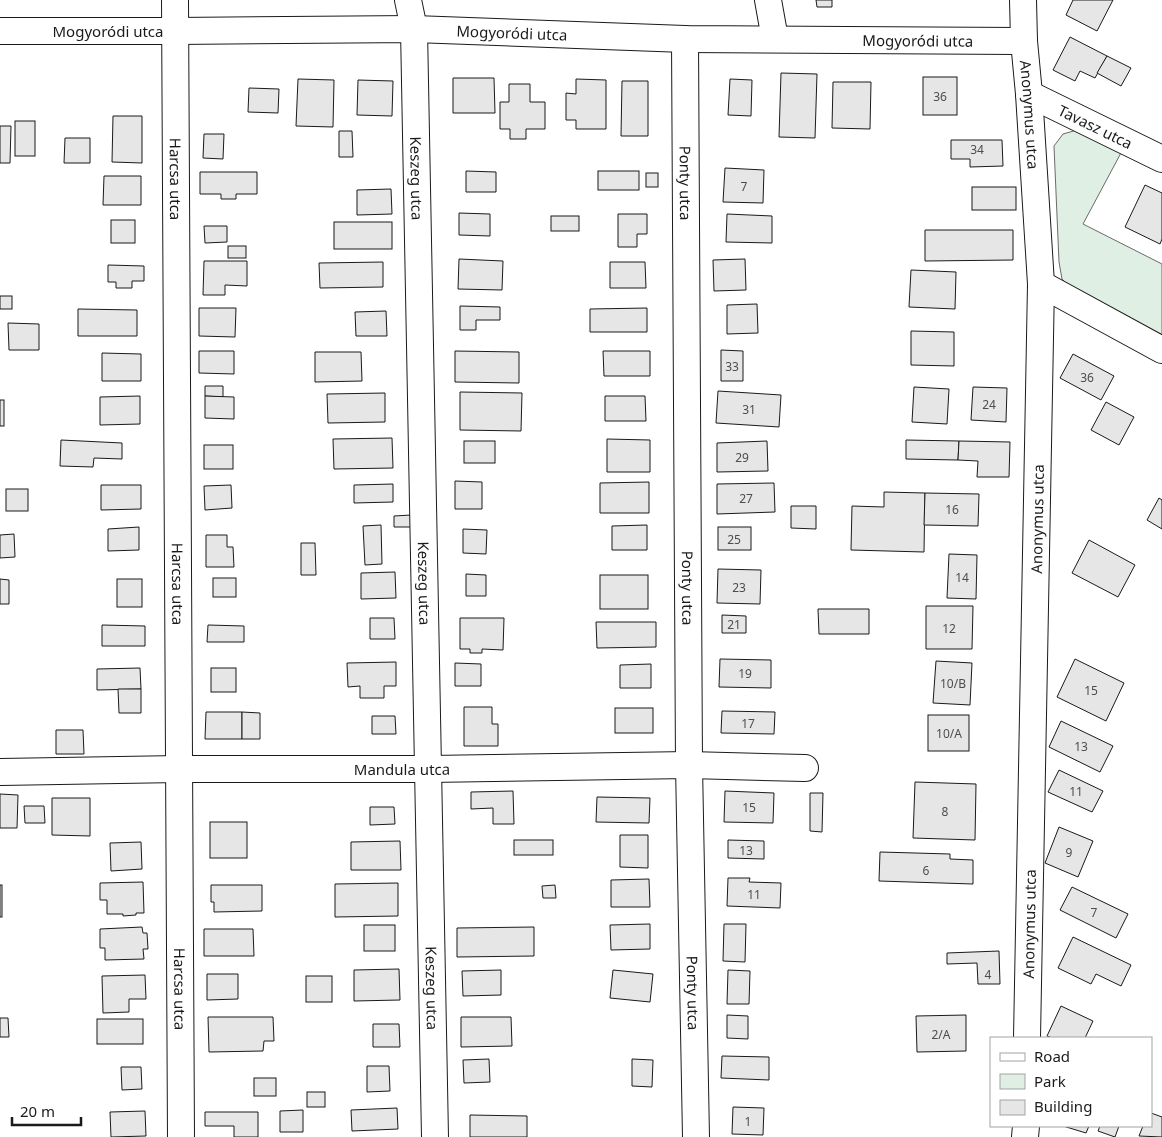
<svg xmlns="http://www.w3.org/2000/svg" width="1162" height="1137" viewBox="0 0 1162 1137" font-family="'Noto Sans',sans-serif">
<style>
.green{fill:#e0efe3;stroke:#6a6a6a}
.building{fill:#e6e6e6;stroke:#1a1a1a}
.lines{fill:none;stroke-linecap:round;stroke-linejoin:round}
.minor-casing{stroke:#1a1a1a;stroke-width:28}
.minor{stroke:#fff;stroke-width:26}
.labels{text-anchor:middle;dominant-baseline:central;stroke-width:4;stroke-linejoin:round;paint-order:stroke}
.number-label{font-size:12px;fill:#4d4d4d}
.street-label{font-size:15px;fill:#1a1a1a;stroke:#fff}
</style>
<rect width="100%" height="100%" fill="#fff"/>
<path class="green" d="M1077,130L1122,151L1083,224L1162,264V336L1074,291L1062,279L1059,262L1054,146L1063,134Z"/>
<g class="building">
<path d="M816,0H832V7H817Z"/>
<path d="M1073,0H1113L1097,31L1066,15Z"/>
<path d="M1070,37L1107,56L1095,78L1080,71L1075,81L1053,70Z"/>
<path d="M1107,56L1131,68L1121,86L1097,73Z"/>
<path d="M781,73L817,74L815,138L779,137Z"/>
<rect x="923" y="77" width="34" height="38"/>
<path d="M453,78H494L495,113H453Z"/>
<path d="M298,79L334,80L333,127L296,126Z"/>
<path d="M576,79L606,80V129H576V120H566V93L576,94Z"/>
<path d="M730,79L752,80L751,116L728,115Z"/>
<path d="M358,80L393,81L392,116L357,115Z"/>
<path d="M622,81H648V136H621Z"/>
<path d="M833,82H871L870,129L832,128Z"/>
<path d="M509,84H530V102H545V129H526V139H510V129H500V102H509Z"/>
<path d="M249,88L279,89L278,113L248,112Z"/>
<path d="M113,116H142V163L112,162Z"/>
<rect x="15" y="121" width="20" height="35"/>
<path d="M0,126H11L10,163H0Z"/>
<path d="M339,131H352L353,157H339Z"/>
<path d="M204,134H224L223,159L203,158Z"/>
<path d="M65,138H90V163H64Z"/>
<path d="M951,140H1002L1003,166L970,167V159H951Z"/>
<path d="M725,168L764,170L763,203L723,202Z"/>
<path d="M466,171L496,172V192H466Z"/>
<rect x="598" y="171" width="41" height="19"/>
<path d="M200,172H257V194H236V199H221V194H200Z"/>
<rect x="646" y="173" width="12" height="14"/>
<path d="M104,176H141V205H103Z"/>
<path d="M1145,185L1162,193V239L1160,244L1125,227Z"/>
<rect x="972" y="187" width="44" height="23"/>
<path d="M391,189L392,214L357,215V190Z"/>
<path d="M459,213L490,214V236L459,235Z"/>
<path d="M618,214H647V234H637V247H618Z"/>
<path d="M727,214L772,216V243L726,242Z"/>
<rect x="551" y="216" width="28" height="15"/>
<rect x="111" y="220" width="24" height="23"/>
<rect x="334" y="222" width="58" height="27"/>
<path d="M204,226H227V242L205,243Z"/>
<path d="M925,230H1013V260L925,261Z"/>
<rect x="228" y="246" width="18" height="12"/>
<path d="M459,259L503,261L502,290L458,289Z"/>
<path d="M745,259L746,290L714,291L713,260Z"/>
<path d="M204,261H247V286L225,285V295H203Z"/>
<path d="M383,262V287L320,288L319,263Z"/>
<path d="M610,262H645L646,288H610Z"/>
<path d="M108,265L144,266V281H132V288H116V282H108Z"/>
<path d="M911,270L956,272L955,309L909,307Z"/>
<rect x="0" y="296" width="12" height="13"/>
<path d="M757,304L758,333L727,334V305Z"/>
<path d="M460,306L500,307V320H476V330H460Z"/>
<path d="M199,308H236L235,337L199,336Z"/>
<path d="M647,308V332H590V309Z"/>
<path d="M78,309L137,310V336H78Z"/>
<path d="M386,311L387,336H356L355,312Z"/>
<path d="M8,323L39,324V350H9Z"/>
<path d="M911,331L954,332V366L911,365Z"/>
<path d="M721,350L743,351V381H721Z"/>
<path d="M199,351H234V374L199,373Z"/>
<path d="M455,351L519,352V383L455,382Z"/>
<path d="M603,351H650V376H604Z"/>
<path d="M315,352H361L362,381L315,382Z"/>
<path d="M102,353L141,354V381H102Z"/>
<path d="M1073,354L1114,376L1101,400L1060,378Z"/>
<path d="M205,386H223V397L205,396Z"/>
<path d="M914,387L949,389L947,424L912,422Z"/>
<path d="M973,387L1007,388L1006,422L971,420Z"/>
<path d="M718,391L781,395L779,427L716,423Z"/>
<path d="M460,392L522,393L521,431L460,430Z"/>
<path d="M385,393V422L328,423L327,394Z"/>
<path d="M140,396V424L100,425V397Z"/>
<path d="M205,396L234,397V419L205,418Z"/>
<path d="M605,396H645L646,421H605Z"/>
<rect x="0" y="400" width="4" height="26"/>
<path d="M1106,402L1134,417L1119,445L1091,430Z"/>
<path d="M392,438L393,468L334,469L333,439Z"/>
<path d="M607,439L650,440V472H607Z"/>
<path d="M61,440L122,443V459L94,458L93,467L60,466Z"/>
<path d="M906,440L959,441L958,460L906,459Z"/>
<rect x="464" y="441" width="31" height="22"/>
<path d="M767,441L768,471L717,472V443Z"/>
<path d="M959,441L1010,442L1009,477H977L978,461L958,460Z"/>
<rect x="204" y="445" width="29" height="24"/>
<path d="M455,481L482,482V509H455Z"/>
<path d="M649,482V513H600V483Z"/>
<path d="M774,483L775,512L717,514V484Z"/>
<path d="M393,484V502L354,503V485Z"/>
<path d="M101,485H141V509L101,510Z"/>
<path d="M231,485L232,508L205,510L204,486Z"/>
<rect x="6" y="489" width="22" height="22"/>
<path d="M884,492L925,493L924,552L851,550L852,506L884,507Z"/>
<path d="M925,493L979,494L978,526L924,525Z"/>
<path d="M1159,498L1162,500V529L1147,520Z"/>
<path d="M791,506H816V529L791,528Z"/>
<path d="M411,515V527H394V516Z"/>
<path d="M381,525L382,564L365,565L363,526Z"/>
<path d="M647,525V550H612V526Z"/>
<path d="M139,527V550L108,551V529Z"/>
<rect x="718" y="527" width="33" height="23"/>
<path d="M463,529L487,530L486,554L463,553Z"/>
<path d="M14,534L15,557L0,558V535Z"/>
<path d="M206,535H227V547H233L234,567H206Z"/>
<path d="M1089,540L1135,565L1118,597L1072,573Z"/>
<path d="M301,543H315L316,575H301Z"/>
<path d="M949,554L977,555L976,599L947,598Z"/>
<path d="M718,569L761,570L760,604L717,603Z"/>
<path d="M395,572L396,598L361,599V573Z"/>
<path d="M466,574L486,575V596H466Z"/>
<rect x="600" y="575" width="48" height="34"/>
<rect x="213" y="578" width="23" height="19"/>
<path d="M0,579L9,580V604H0Z"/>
<rect x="117" y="579" width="25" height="28"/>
<path d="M926,606H973L972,649H926Z"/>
<path d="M818,609H869V634H819Z"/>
<path d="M722,615L746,616V633H722Z"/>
<path d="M370,618H394L395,639H370Z"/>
<path d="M460,618H504L503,650L482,649V653H470V649H460Z"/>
<path d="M596,622H656V647L597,648Z"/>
<path d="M102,625L145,626V646H102Z"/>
<path d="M208,625L244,626V642H207Z"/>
<path d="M720,659L771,660V688L719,687Z"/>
<path d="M1075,659L1124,683L1106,721L1057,697Z"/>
<path d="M936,661L972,663L970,705L933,703Z"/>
<path d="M396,662V686H384V698H360V686L348,687L347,663Z"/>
<path d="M455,663L481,664V686H455Z"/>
<path d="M651,664V688H620V665Z"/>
<path d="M140,668L141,689L97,690V669Z"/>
<rect x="211" y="668" width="25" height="24"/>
<path d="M118,689H141V713H119Z"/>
<path d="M464,707H492V724H498V746H464Z"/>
<rect x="615" y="708" width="38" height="25"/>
<path d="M722,711L775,712L774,734L721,733Z"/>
<path d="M206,712H242V739H205Z"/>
<path d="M242,712L260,713V739H242Z"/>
<rect x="928" y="715" width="41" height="36"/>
<path d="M372,716H395L396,734H372Z"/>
<path d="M1061,721L1113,746L1100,772L1049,747Z"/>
<path d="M56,730H83L84,754H56Z"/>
<path d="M1059,770L1103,791L1092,812L1048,792Z"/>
<path d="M915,782L976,784L975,840L913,838Z"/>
<path d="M513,791L514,824H493V808L471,809V792Z"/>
<path d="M725,791L774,793L773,823L724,822Z"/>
<path d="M810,793H823L822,832L810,831Z"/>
<path d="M0,794L18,795L17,828H0Z"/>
<path d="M597,797L650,798L649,823L596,822Z"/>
<path d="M52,798H90V836L52,835Z"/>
<path d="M24,806H44L45,823H25Z"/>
<path d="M370,807H394L395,824L370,825Z"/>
<rect x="210" y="822" width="37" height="36"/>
<path d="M1059,827L1093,841L1078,877L1045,863Z"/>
<path d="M620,835H648V868L620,867Z"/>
<rect x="514" y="840" width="39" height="15"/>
<path d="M728,840L764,841V859L728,858Z"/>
<path d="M400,841L401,870H351V842Z"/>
<path d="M141,842L142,869L111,871L110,843Z"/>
<path d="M880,852L950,854V859L973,860V884L879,881Z"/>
<path d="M728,878H750L749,882L781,883L780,908L727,906Z"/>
<path d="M649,879L650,907H611V880Z"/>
<path d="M143,882L144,913H136V915L123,916V914H107V900H100V883Z"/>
<path d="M398,883V916L335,917V884Z"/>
<rect x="0" y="885" width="2" height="32"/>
<path d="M211,885H262V911L214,912V902H211Z"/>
<path d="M555,885L556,898H543L542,886Z"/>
<path d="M1072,887L1128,914L1116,938L1060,910Z"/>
<path d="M650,924V949L611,950L610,925Z"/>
<path d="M724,924H746L745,962L723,961Z"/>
<rect x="364" y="925" width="31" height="26"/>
<path d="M142,927L143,933H147L148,949H143L144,959L105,960V948H100V929Z"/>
<path d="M534,927V956L457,957V928Z"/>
<path d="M204,929H253L254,956H204Z"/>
<path d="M1073,937L1131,965L1121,986L1096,974L1091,984L1058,968Z"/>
<path d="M999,951L1000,984H978L977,963L947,964V953Z"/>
<path d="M399,969L400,1000L354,1001V970Z"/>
<path d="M501,970V995L463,996L462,971Z"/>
<path d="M613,970L653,974L650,1002L610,998Z"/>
<path d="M728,970L750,971L749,1004H727Z"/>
<path d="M207,974H238V999L207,1000Z"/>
<path d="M145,975L146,999H129V1012L103,1013L102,976Z"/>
<rect x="306" y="976" width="26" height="26"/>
<path d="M1061,1006L1093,1021L1085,1038H1052L1047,1036Z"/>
<path d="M727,1015L748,1016V1039L727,1038Z"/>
<path d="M966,1015V1051L917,1052L916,1016Z"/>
<path d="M208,1017H273L274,1041H264L263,1051L209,1052Z"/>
<path d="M461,1017H511L512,1046L461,1047Z"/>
<path d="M0,1018H8L9,1037H0Z"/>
<rect x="97" y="1019" width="46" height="25"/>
<path d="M373,1024H399L400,1047H373Z"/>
<path d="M722,1056L769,1057V1080L721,1078Z"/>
<path d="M489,1059L490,1082L464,1083L463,1060Z"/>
<path d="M632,1059L653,1060L652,1087L632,1086Z"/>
<path d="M367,1066H389L390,1091L367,1092Z"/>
<path d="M121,1067H141L142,1089L122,1090Z"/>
<rect x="254" y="1078" width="22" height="18"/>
<rect x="307" y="1092" width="18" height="15"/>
<path d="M733,1107L764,1108L763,1135L732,1134Z"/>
<path d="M397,1108L398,1129L352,1131L351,1110Z"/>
<path d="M303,1110V1132H280V1111Z"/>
<path d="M145,1111L146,1136L111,1137L110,1112Z"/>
<path d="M205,1112H258V1137H234V1126H205Z"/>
<path d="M1151,1113L1162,1117V1137L1139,1136L1143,1126H1151Z"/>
<path d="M470,1115L527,1116V1137H470Z"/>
<path d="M1063,1126H1089L1086,1133Z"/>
<path d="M1100,1126H1119L1115,1137L1098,1131Z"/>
</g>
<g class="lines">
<g class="minor-casing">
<g id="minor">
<path id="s1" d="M175,0L181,1137"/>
<path id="s2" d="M408,0L414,29L435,1137"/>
<path d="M768,0L775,39"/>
<path id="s3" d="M1023,0L1024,41L1029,94L1041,284L1027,1038"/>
<path id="s4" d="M0,31H175L414,29L685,39L1024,41"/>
<path id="s5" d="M685,39L689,765L696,1137"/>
<path id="s6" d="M1029,94L1162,159"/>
<path d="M1041,284L1162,350"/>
<path id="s7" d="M0,772L179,769H429L689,765L805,768"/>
<path d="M1025,1137L1026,1126"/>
</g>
</g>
<use href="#minor" class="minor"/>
</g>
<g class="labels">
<g class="number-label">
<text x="940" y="96">36</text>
<text x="977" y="149">34</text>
<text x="744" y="186">7</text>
<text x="732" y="366">33</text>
<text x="1087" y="377">36</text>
<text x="989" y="404">24</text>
<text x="749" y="409">31</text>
<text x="742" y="457">29</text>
<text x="746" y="498">27</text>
<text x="952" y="509">16</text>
<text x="734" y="539">25</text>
<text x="962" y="577">14</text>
<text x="739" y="587">23</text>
<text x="734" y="624">21</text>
<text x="949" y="628">12</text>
<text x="745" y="673">19</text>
<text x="953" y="683">10/B</text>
<text x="1091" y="690">15</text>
<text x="748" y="723">17</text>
<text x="949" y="733">10/A</text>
<text x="1081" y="746">13</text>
<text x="1076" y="791">11</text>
<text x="749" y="807">15</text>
<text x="945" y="811">8</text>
<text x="746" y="850">13</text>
<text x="1069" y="852">9</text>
<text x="926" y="870">6</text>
<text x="754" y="894">11</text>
<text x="1094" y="912">7</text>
<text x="988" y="974">4</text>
<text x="941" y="1034">2/A</text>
<text x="748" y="1121">1</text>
</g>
<g class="street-label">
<text stroke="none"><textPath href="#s4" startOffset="108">Mogyoródi utca</textPath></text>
<text stroke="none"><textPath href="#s4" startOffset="512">Mogyoródi utca</textPath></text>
<text stroke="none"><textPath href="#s4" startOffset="918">Mogyoródi utca</textPath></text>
<text stroke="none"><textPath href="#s3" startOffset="115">Anonymus utca</textPath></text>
<text stroke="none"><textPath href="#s6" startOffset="74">Tavasz utca</textPath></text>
<text stroke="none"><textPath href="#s2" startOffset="179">Keszeg utca</textPath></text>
<text stroke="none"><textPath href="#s1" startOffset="179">Harcsa utca</textPath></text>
<text stroke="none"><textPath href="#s5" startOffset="144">Ponty utca</textPath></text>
<text transform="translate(1037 519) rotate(-89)">Anonymus utca</text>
<text stroke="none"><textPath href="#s2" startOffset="584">Keszeg utca</textPath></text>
<text stroke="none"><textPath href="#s1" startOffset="584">Harcsa utca</textPath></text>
<text stroke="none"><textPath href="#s5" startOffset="549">Ponty utca</textPath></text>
<text stroke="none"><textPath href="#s7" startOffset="402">Mandula utca</textPath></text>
<text transform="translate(1029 924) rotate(-89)">Anonymus utca</text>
<text stroke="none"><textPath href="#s2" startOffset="989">Keszeg utca</textPath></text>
<text stroke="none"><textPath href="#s1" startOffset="989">Harcsa utca</textPath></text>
<text stroke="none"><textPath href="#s5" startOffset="954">Ponty utca</textPath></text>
</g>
</g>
<rect x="990" y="1037" width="162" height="90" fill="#ffffff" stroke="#a3a3a3"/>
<rect x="1000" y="1053" width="25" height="8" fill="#ffffff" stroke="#a3a3a3"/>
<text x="1034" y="1062" font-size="15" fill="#1a1a1a">Road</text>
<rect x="1000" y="1074" width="25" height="15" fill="#e0efe3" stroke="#a3a3a3"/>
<text x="1034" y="1087" font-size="15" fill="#1a1a1a">Park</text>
<rect x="1000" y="1100" width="25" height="15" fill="#e6e6e6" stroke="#a3a3a3"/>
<text x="1034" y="1112" font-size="15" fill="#1a1a1a">Building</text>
<path d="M12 1117v8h69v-8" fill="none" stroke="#1a1a1a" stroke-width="2.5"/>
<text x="20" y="1117" font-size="15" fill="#1a1a1a" stroke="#ffffff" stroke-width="4" paint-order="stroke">20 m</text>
</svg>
